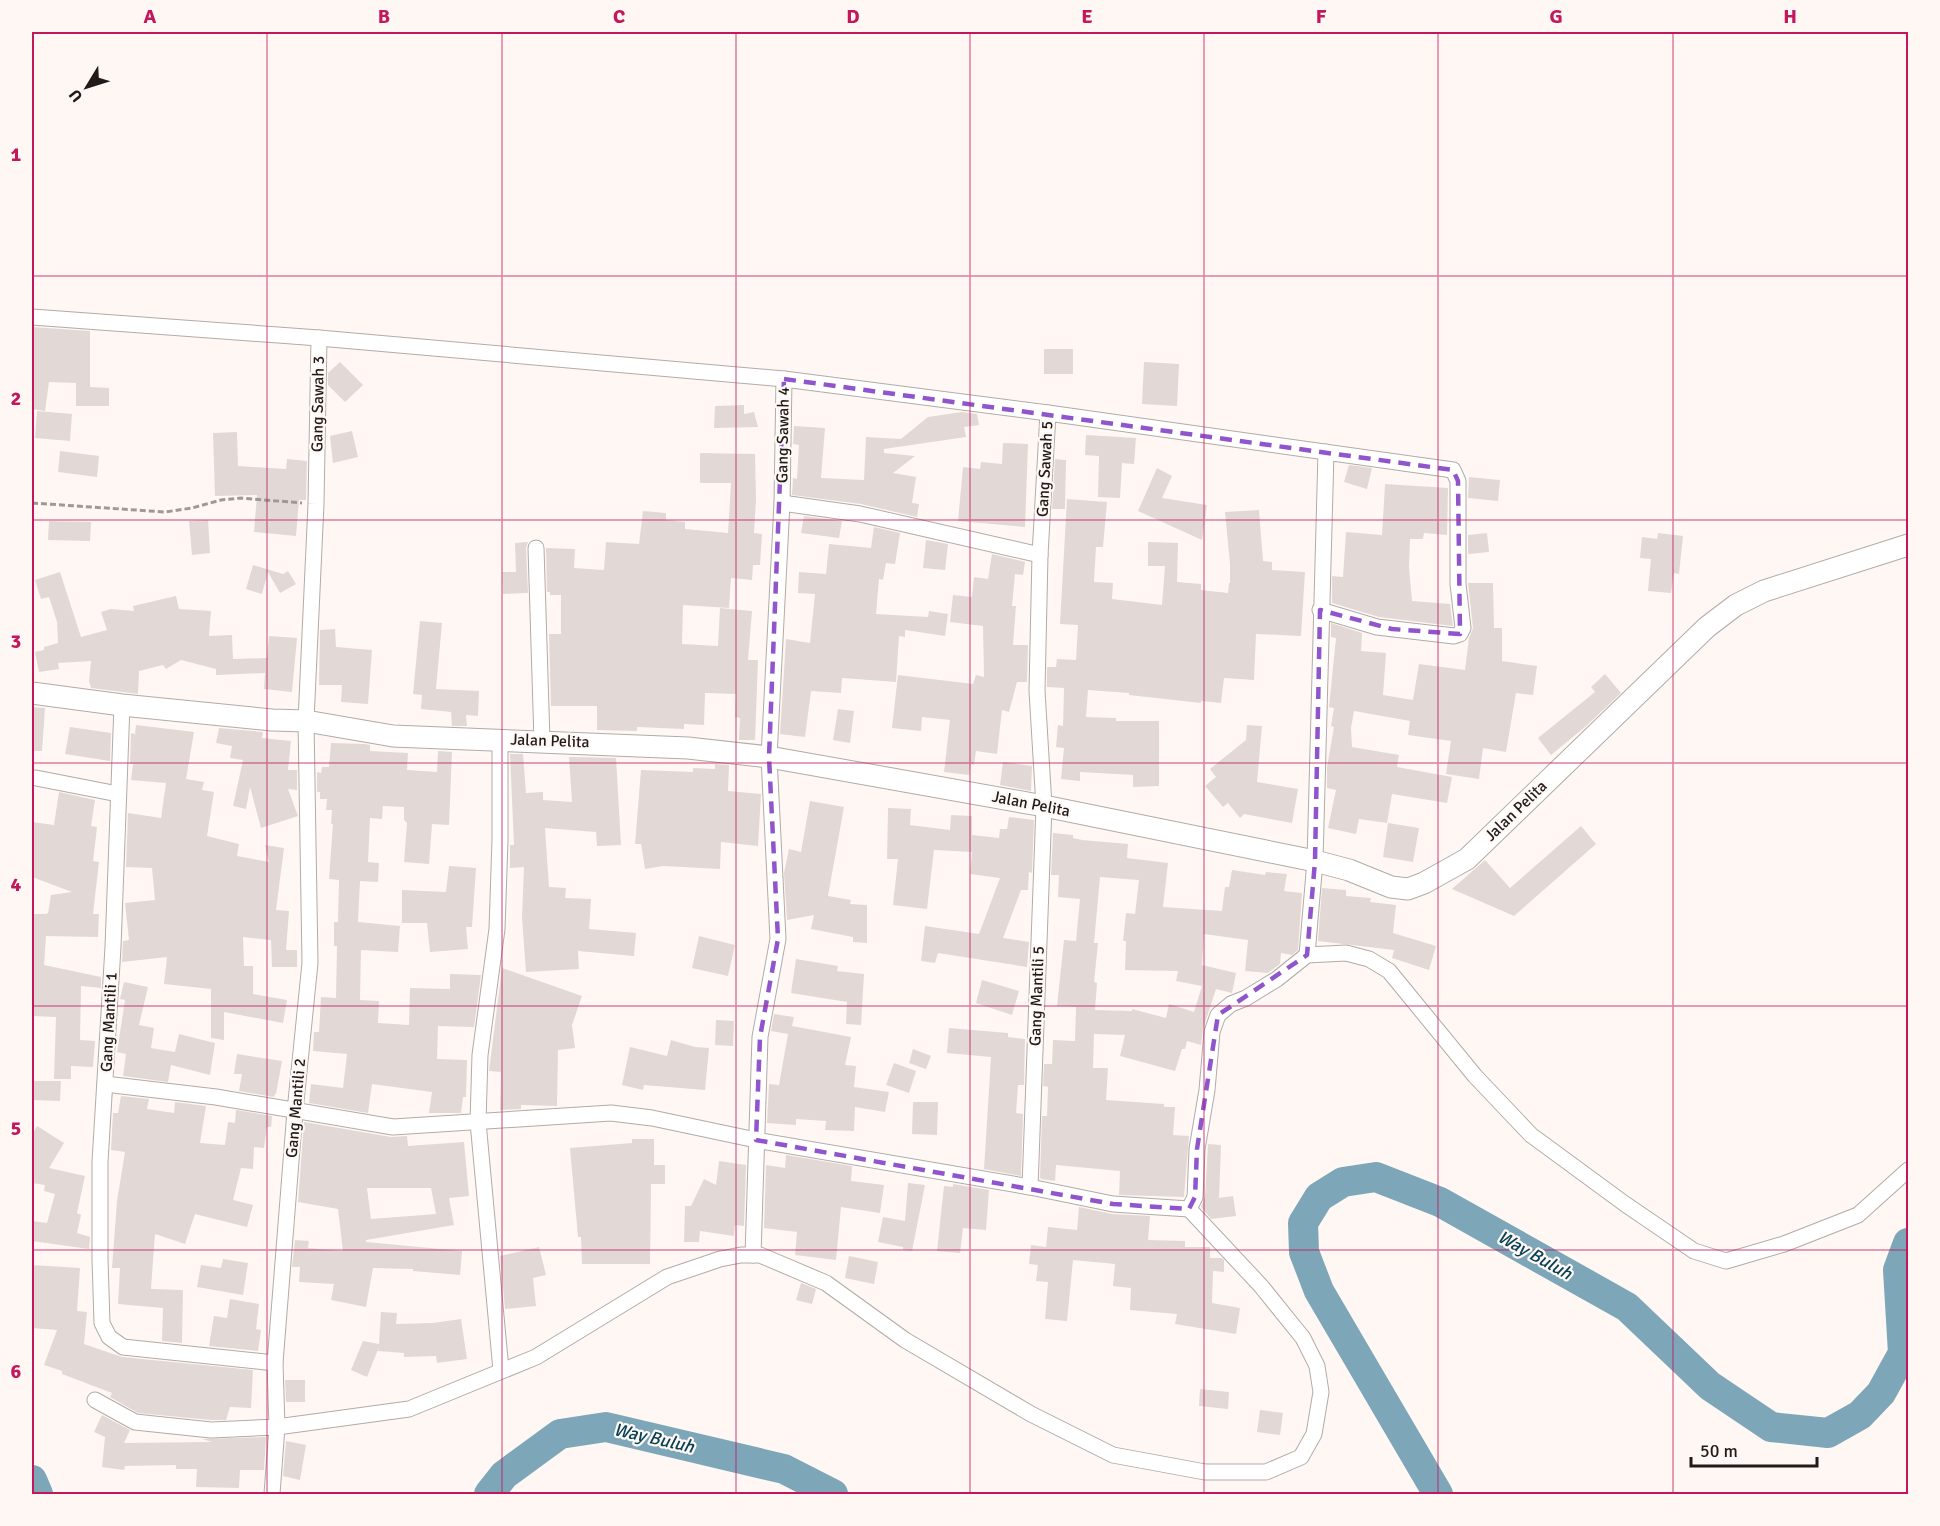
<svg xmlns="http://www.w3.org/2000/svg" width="1940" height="1526" viewBox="0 0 1940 1526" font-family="Signika,sans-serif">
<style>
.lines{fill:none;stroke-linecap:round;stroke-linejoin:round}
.river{stroke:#7da6b8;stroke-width:30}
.building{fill:#e2d9d7;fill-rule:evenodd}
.street-casing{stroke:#b2aba7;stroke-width:17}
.secondary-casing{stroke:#b2aba7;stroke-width:23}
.path{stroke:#9f9996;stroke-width:3;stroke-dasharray:6 3;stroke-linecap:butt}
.street{stroke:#fff;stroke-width:15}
.secondary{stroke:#fff;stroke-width:21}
.marked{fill:none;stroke:#9055cc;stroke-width:4.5;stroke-dasharray:12 8;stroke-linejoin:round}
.grid{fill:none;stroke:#c2185b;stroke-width:1.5;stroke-opacity:0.55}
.labels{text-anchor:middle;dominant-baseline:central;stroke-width:4.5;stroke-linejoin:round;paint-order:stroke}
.street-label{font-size:16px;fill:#1e1b1a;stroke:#fff7f3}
.water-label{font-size:18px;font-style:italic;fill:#044155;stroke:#fff7f3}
.neatline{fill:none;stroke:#c2185b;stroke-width:2}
.grid-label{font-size:20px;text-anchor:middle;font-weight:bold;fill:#c2185b}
</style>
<rect width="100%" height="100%" fill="#fff7f3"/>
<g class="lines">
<g class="river">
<path d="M32,1480L38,1494"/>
<path d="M489,1494L504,1475L560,1434L606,1427L784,1469L833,1494"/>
<path d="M1438,1494L1319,1291L1304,1252L1303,1223L1319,1197L1343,1182L1376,1177L1440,1202L1627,1307L1710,1386L1771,1427L1828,1433L1860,1415L1881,1393L1903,1353L1898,1270L1908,1243"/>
</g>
</g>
<g class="building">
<path d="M32,327L90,331V387L109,388V406H76V383L49,382L45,411L32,409Z"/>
<rect x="1044" y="349" width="29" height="25"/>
<path d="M340,362L363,385L345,402L328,385V373Z"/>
<path d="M1144,362L1179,364L1177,406L1142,404Z"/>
<path d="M744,405V414L754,412L758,427L714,428L715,406Z"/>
<path d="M37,411L72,414L70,441L35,438Z"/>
<path d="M962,412L977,414L979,425L964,427L966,437L884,449V453L915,456L893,473L916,477L912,503L919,504L917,517L861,504L792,495L793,478L797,479L799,445L793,444L794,426L825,428L821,478L864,480L866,437L901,439L928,417Z"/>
<path d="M352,431L358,457L333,463L330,436Z"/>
<path d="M237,432L238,466L286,469L287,459L307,461L306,500H299L296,536L254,532L257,495L215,496L213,433Z"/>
<path d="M1086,435L1136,438L1134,464L1122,463L1120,498L1098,497L1099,456L1085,455Z"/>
<path d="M1003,443L1028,444L1025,527L958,521L963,467L980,469L981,462L1002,464Z"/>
<path d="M60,451L99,456L97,477L58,472Z"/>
<path d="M700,453L755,454L756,500L754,533L762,534L760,565H753L752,580L731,578L729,608L683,605L682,644L718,646L720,608L752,611L748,660H758L755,740H739L740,718L735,717L736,694L705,693L704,725L684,724V729L637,727V731L597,730V706H551L549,634H561V595H550V592H547L546,548L575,549L574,568L604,570L606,542L639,544L643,511L666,513V520L685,522V529L728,533L731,483H700Z"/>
<path d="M1055,459L1066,460L1065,509H1052Z"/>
<path d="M1349,465L1372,468L1367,489L1344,482Z"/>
<path d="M1157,468L1172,476L1162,498L1207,505L1202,540L1138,511Z"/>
<path d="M1469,477L1500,480L1498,501L1468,498Z"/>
<path d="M1385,484L1448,488L1447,535L1424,533L1423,539H1410L1409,567L1412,601L1450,604L1453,626L1379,617L1332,603V576L1343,577L1346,532L1382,535Z"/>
<path d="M1067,499L1107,502L1103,547H1096L1094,582L1113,583L1112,599L1162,605L1165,566H1148V542L1178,543L1177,582L1201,584V590L1228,593L1229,583H1230V564L1225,512L1259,510L1263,561L1272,562V570L1305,572L1301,636L1256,634L1254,680L1224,678L1221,703L1201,701V703L1129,695V693L1088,690L1086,717L1116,718V721H1159V786L1133,787V775L1080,772V781L1061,779L1064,748L1056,747L1058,725L1063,726L1064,688L1047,687V667H1056L1057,659L1076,660L1078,625L1060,624Z"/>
<path d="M804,516L842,521L839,538L801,533Z"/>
<path d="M208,520L210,553L192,555L189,521Z"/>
<path d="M49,521L91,522L90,541L48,540Z"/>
<path d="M874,527L900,533L895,564L886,563L883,580L879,579L876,614L928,617L929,611L948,614L945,636L905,630V637L899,636L896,682L842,678L841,693L811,691L805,737L780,734L786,639L810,643L815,594L798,593L799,572L826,574L829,544L871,548Z"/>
<path d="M1487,533L1489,552L1468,554V535Z"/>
<path d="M1658,533L1683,536L1679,574L1674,573L1671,593L1648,591L1651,559L1640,558L1642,537L1657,539Z"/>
<path d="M926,540L948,544L945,570L923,568Z"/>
<path d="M528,542L526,548L528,593L503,594L502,572H516L515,543Z"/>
<path d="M992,554L1025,562L1023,575L1015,574L1012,606H1016L1013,645H1028L1027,682H1017L1009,712L1002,710L997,754L976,751L974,765L971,764L969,775L944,772L950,720L922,717L921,731L892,728L898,675L973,684L976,675L984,677L983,626L950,622L953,595L972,597L974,577L988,579Z"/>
<path d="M253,565L283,574L288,571L296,584L280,593L268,572L262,594L246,589Z"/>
<path d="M60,572L81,637L107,630L101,612L111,609L134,611L133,606L176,596L179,609L211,611L209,636L232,635L233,659L267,658L269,636L297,638L292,692L264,689L265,673L216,675V669L181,660L166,669L163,665L139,671L138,694L91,688L89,681L91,661L58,663L59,669L39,672L35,652L44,650V647L58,643L57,622L49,597L41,599L35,580Z"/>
<path d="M1468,583H1493L1494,628H1502V661L1537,666L1533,695L1516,693L1506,752L1483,748L1479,779L1446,774L1451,741L1408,735L1410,721L1354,711L1351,728L1352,747L1399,755L1397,767L1452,777L1447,803L1392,794L1387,823L1359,819L1356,834L1328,828L1336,790L1327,788V767L1334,727L1331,726L1334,708L1329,707L1336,638L1331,637V623L1362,633L1361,651L1386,653L1383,695L1413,700L1419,664L1465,670L1469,638L1473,628Z"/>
<path d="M420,621L442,623L436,689L479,691L478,716L466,715L467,726H452L451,712L421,709L422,695L413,694Z"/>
<path d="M335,629L336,647L372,650L368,704L341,702L342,685H319L320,630Z"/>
<path d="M1605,674L1621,693L1585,727L1551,755L1538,738L1595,692L1591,687Z"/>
<path d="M32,707L45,708L42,751H32Z"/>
<path d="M838,709L854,711L850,743L833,740Z"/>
<path d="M136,725L194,732L186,779L204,782L202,790L214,792L207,836L239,844L237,856L269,862L265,845L284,848L276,910L289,911L286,950H297V967H272L271,940L243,937L244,966H253V994L287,1000L283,1023L224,1012V1040L211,1038V989L164,984L167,957L122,962L123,941L129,940L125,903L155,900L152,868L126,867L128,813L161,818L166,783L131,780L133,764H130L131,733L135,734Z"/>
<path d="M1247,725L1262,726L1257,782L1298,789L1292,823L1244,814L1240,818L1228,803L1223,807L1205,786L1216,777L1210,769L1246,740Z"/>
<path d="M70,727L111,733L110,761L65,754Z"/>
<path d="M219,728L263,732L262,738L291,741L288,770H297V790L288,789L298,816L261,828L250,787L246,809L233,806L243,760L230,758L232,746L216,743Z"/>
<path d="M331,743L364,744L370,745V751L408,753L407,770L437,772L438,751L452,752L449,825L432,824L429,864L404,862L407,823L404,820V807L383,806L382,819L370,818L368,862L379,863L378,882L360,881L358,922L400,926L398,952L361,950L360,1000L379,1001L378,1023L409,1025L410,988L450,989V974L481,975L474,1027L438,1026L437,1059L467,1060L466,1097H463L461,1113H429L432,1092L372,1084L368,1113L309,1103L311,1084L343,1088L347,1054L313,1051L314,1032H319L321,997L336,998L337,946H334V922H338L339,880L329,879L333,824H331L332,810H326L327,799H320V792H317V772L321,773L322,767H329Z"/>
<path d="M510,754H523L526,793L543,792V800L572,802L569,757L616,758L621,845L597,846L596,832L545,828L549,887L566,888L565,898L591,899L589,929L636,933L634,956L578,951L579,969L526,972L522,918L524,867L510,868V845H514Z"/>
<path d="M1003,762L1032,766L1031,791L1000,785Z"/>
<path d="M715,764L729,765L728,791L761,794L758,846L721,842L720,869L663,866L645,869L641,844H635L641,770L693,772V768L715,769Z"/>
<path d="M59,792L95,800L91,826L97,827L93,861L99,862L93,914H99L98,937L46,936L44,965L101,977V988L81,986L80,1040L95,1041L93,1067L71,1066V1079H54L56,1017L32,1016V914H46L48,913L51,895L72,892L32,877V822L54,825Z"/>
<path d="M810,801L844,807L828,896L851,900L850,904L867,905V943L853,942V937L811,929L814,915L787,920L784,873L789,849L801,852Z"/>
<path d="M888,808L911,809L910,825L950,830L951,815L972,816V835L999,838L1000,829H1007L1009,817L1034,820L1032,873L1029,872L1028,890H1021L1003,938L1029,942L1027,967L938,953L935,963L921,961L925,926L979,934L1000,878L970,874L972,852L934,850L927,909L893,905L898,859H887Z"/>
<path d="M1388,823L1419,828L1413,862L1383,857Z"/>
<path d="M1581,826L1596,844L1514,916L1452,889L1485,860L1510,888Z"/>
<path d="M1053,833L1073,835V838L1082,840L1128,844L1127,858L1168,863L1163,907L1222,911L1225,887H1229L1232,870L1265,875L1266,872L1287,874L1284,891L1302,893L1298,950L1292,955L1281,953L1280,964L1268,973L1245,971L1248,940L1204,934L1202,965L1236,973L1232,993L1216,989L1203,1029L1201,1045L1187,1041L1185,1049H1182L1175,1071L1120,1056L1125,1035L1094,1034L1093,1068H1108L1106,1100L1164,1104V1107H1175L1173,1135L1189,1136L1184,1197L1119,1195L1120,1171L1056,1165L1055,1181L1041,1179L1040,1177L1042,1116H1047L1048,1087L1043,1086L1044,1064H1052L1053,1040L1075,1041L1076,1007L1057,1006L1064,940L1076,941L1080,899L1058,897L1059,875H1051ZM1100,877L1139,880L1135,914L1126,913L1123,941H1126L1125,970L1178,971L1176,981L1202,986L1194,1012L1169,1004L1166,1018L1132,1009V1011L1095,1010L1097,983L1094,982L1098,943H1094Z"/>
<path d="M449,866L476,868L472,927H466L468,949L430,952L427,923H402V890L446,892Z"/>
<path d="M1322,888L1346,890V896L1371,898L1370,902L1396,905L1393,933L1436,946L1429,970L1392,958L1394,950L1318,941Z"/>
<path d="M699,936L735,945L728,976L692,968Z"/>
<path d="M796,959L838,966L837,971L864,974L861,1025L846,1024L847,1002L791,993Z"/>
<path d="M502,968L582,996L572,1025L575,1048L558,1050L557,1106L521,1105V1109L500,1110L501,1072L489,1071Z"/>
<path d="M982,980L1019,991L1012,1015L976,1003Z"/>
<path d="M124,982L148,987L139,1025L154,1028L151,1048L175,1052L179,1034L215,1043L210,1075L171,1065L168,1082L123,1076L126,1054L117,1052L125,1000L120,999Z"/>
<path d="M774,1014L794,1017L792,1026L851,1037L845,1065L856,1066L854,1087L889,1092L885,1112L855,1107L854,1131L825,1130L826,1121L796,1119V1125L767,1123L769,1084L779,1085L788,1034L771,1031Z"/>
<path d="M716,1020L734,1021L733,1046L715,1045Z"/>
<path d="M949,1028L1008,1033V1037L1025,1039L1024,1085H1018L1016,1113L1023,1114L1021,1176L984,1169L991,1057L947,1053Z"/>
<path d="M671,1040L695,1047L709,1048L705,1090L644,1085L643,1090L622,1085L630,1047L667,1056Z"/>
<path d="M913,1049L931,1056L926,1069L909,1063Z"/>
<path d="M237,1054L282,1061L276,1094H275L274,1097L239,1091L242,1074H234Z"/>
<path d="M894,1063L916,1071L909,1093L886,1085Z"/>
<path d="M32,1081H61L60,1101L32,1100Z"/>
<path d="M121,1096L149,1099L147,1109L174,1113L175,1102L206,1106L200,1143L225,1145L228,1122L235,1123L236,1110L272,1116L271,1127H267L264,1148L254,1147L253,1169L241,1168L233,1200L253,1205L247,1227L195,1214L185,1244L155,1234L151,1289L183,1290L182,1343L162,1341L163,1308L118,1304L120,1268H112L117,1201L125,1152L111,1150L113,1113H118Z"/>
<path d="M913,1102H938L937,1135L912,1134Z"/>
<path d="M304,1122L391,1137L407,1136L408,1146L464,1142L469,1196L449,1198L454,1225L366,1240V1242L462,1251L460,1275L413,1271V1269L373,1268L366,1307L331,1300L334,1284L299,1282L300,1267H292L295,1240L309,1241L308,1248L343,1251L338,1209L298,1202ZM367,1188H431L436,1214L371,1219Z"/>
<path d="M37,1126L64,1143L49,1168L85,1176L77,1213L81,1215L77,1233L90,1237L89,1249L32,1241V1221L47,1223L55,1194L44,1191L45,1185L32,1183V1135Z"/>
<path d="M632,1139H654V1165H665V1184H651L650,1264H582L581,1237H578L570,1148L632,1143Z"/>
<path d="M1208,1144L1221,1145L1219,1198L1233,1196L1236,1216L1211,1219L1201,1207L1205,1197Z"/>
<path d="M786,1155L852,1166L851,1181L884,1185L880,1213L841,1207L836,1260L795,1255L797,1232L764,1228L766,1165L785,1168Z"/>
<path d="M719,1161L746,1165L744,1226L735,1225L734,1236L700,1231L699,1242H684L685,1206H691L704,1179L716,1185Z"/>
<path d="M908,1183L925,1185L912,1251L903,1250V1247L878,1242L883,1217L905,1221Z"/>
<path d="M953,1184L989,1190L986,1230L963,1228L960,1253L937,1251L944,1186L953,1187Z"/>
<path d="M1079,1207L1112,1214L1150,1216L1148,1240L1185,1241V1247H1210V1258H1222L1224,1260V1272L1213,1271L1212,1303L1240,1308L1236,1334L1175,1324L1177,1314L1130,1310L1131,1288L1113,1286L1115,1264L1073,1260L1067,1321L1045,1319L1048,1282L1036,1281L1038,1265L1029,1264L1031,1245L1046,1247L1048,1227L1077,1230Z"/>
<path d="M539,1247L546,1275L533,1278L536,1306L505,1309L500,1256Z"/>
<path d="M849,1256L878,1262L874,1284L845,1278Z"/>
<path d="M223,1259L248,1263L243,1295L197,1287L201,1265L221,1268Z"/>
<path d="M32,1265L80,1268L77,1311L87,1312L84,1344L122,1357L253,1370L251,1408L230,1407L226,1420H211L138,1413L110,1397L112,1393L62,1374V1371L44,1365L57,1330L32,1328Z"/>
<path d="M801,1283L816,1289L812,1304L796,1300Z"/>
<path d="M230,1299L259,1304L256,1329L261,1330L258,1351L209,1346L214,1316L227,1318Z"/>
<path d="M381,1312L397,1313L396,1324L433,1323L461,1319L467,1359L437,1363L436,1356L404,1357V1353L378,1351L379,1347L367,1377L351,1370L363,1341L379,1344Z"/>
<path d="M285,1380H305V1402H286Z"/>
<path d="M1200,1389L1229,1392L1228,1409L1199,1406Z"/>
<path d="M1260,1410L1283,1413L1280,1435L1257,1432Z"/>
<path d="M102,1415L130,1430L124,1443L212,1442L202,1439L266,1437L264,1470H240L239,1488L196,1487L197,1469H176V1465L125,1466L124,1470L102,1467L105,1437L94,1432Z"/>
<path d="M286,1441L306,1445L300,1480L283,1476Z"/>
</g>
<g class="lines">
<g class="street-casing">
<g id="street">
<path d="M32,317L319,338L316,504L306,721L310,963L295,1111L275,1363L277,1427L272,1494"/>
<path d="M319,338L784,379"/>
<path d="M782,503L860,514L1040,555"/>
<path d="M536,548L542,741"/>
<path d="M122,705L113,947L100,1162V1259L102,1323L109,1337L123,1347L275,1363"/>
<path d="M500,739V840L497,929L480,1055L478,1122L501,1370"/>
<path d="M36,778L118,794"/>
<path d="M1307,955L1315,861L1326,452"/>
<path d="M105,1084L216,1097L393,1127L611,1113L652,1118L756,1140L1030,1187L1113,1204L1189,1209"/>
<path d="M1030,1187L1044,806L1037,691L1040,555L1048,413L1453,470L1458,481V584L1463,628L1460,634L1454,636L1377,627L1320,610"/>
<path d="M753,1255L760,1037L778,939L769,757L782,503L784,379L1048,413"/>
<path d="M95,1400L135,1422L211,1430L277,1427L409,1409L536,1357L667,1277L720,1259L741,1255H760L826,1283L905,1340L1031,1414L1113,1455L1205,1472H1266L1301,1457L1314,1434L1321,1392L1317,1366L1303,1338L1261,1286L1189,1209L1195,1197L1197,1149L1207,1090L1212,1032L1218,1015L1231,1004L1246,998L1277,979L1307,955L1346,953L1369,959L1389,971L1475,1076L1531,1135L1625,1204L1694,1251L1726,1261L1784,1244L1858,1215L1908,1170"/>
</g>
</g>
<g class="secondary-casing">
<path id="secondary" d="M32,693L122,705L272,720L306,721L393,736L688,748L769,757L1044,806L1315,861L1349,870L1391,887L1408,889L1424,883L1467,859L1707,627L1736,605L1764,591L1908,545"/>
</g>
<path class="path" d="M32,503L165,512L192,508L221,500L241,498L302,503"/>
<use href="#street" class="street"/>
<use href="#secondary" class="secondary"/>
</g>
<path class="marked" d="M784,379L1453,470L1458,481L1460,634L1392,629L1320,610L1315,861L1307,955L1218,1015L1197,1149L1195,1197L1189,1209L1113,1204L756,1140L760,1037L778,939L769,757Z"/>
<path class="grid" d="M267,32V1494M502,32V1494M736,32V1494M970,32V1494M1204,32V1494M1438,32V1494M1673,32V1494M32,276H1908M32,520H1908M32,763H1908M32,1006H1908M32,1250H1908"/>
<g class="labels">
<g class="street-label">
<text transform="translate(318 404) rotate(-89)">Gang Sawah 3</text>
<text transform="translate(783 435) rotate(-89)">Gang Sawah 4</text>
<text transform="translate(1045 469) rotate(-87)">Gang Sawah 5</text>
<text transform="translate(550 741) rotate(2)">Jalan Pelita</text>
<text transform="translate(1031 804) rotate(11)">Jalan Pelita</text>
<text transform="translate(1516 811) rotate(-44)">Jalan Pelita</text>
<text transform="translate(1037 996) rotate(-88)">Gang Mantili 5</text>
<text transform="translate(109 1022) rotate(-87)">Gang Mantili 1</text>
<text transform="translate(296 1108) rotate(-85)">Gang Mantili 2</text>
</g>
<g class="water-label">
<text transform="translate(1535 1255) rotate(29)">Way Buluh</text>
<text transform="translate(654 1438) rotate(13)">Way Buluh</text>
</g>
</g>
<rect width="1940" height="1526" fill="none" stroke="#fff7f3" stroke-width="66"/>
<g transform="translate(87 87) rotate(232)" stroke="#fff7f3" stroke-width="4.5" paint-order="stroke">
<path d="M0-4.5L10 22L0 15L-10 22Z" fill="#1e1b1a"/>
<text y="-9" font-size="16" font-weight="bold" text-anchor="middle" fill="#1e1b1a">U</text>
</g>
<path d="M1691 1457v9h126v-9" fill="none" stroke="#1e1b1a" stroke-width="3"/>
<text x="1700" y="1457" font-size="18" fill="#1e1b1a" stroke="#fff7f3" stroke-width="4.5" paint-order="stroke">50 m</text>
<rect x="33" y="33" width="1874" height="1460" class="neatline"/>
<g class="grid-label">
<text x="150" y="23">A</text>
<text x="384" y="23">B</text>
<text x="619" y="23">C</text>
<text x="853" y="23">D</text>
<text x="1087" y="23">E</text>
<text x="1321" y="23">F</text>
<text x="1556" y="23">G</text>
<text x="1790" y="23">H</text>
<text x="16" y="161">1</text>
<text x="16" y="405">2</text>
<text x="16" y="648">3</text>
<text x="16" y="891">4</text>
<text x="16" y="1135">5</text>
<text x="16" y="1378">6</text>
</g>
</svg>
